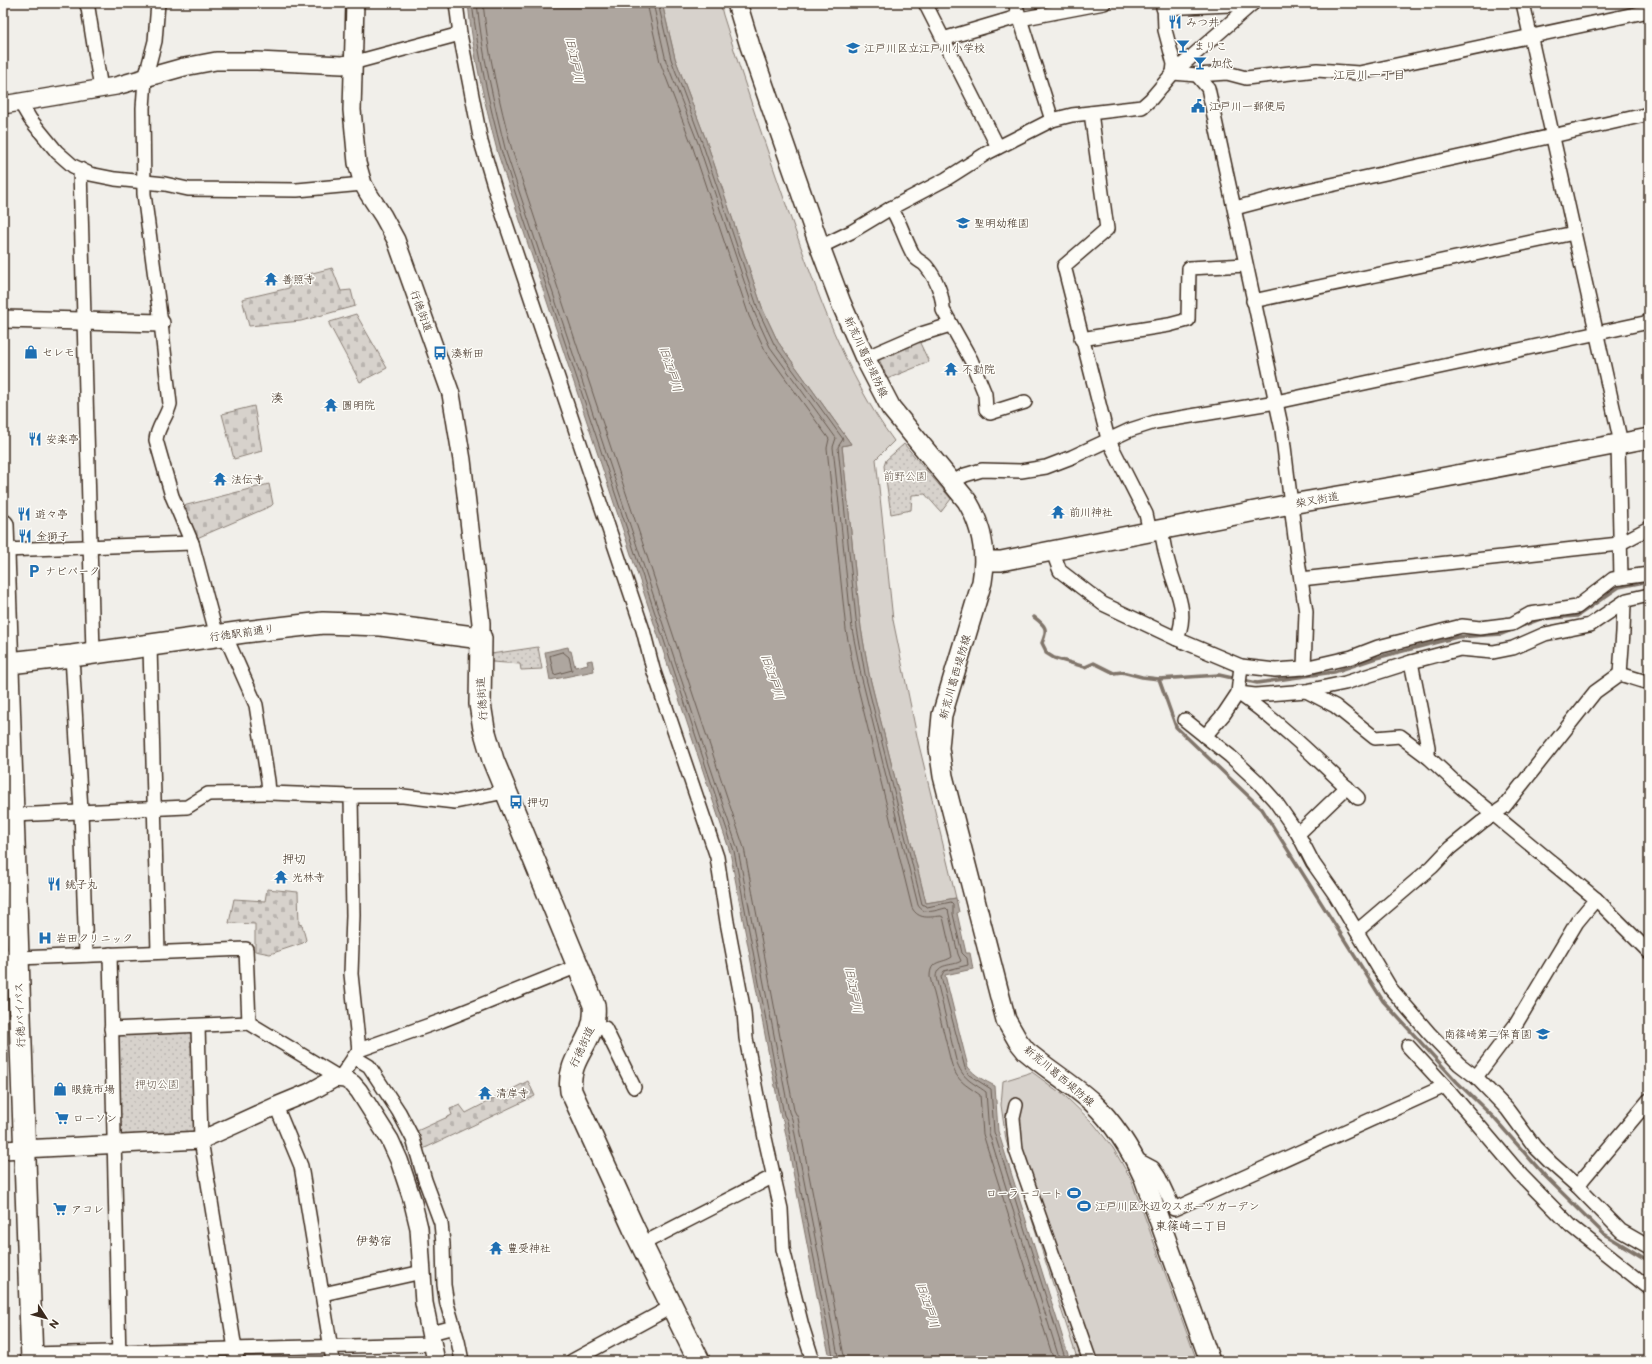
<svg xmlns="http://www.w3.org/2000/svg" width="1652" height="1364" viewBox="0 0 1652 1364" font-family="'Balsamiq Sans','Klee One',sans-serif">
<style>
.green{fill:#d7d2cc;stroke:#897e75}
.cemetery{fill:url(#cemetery-stones);stroke:#897e75}
.park{fill:url(#park-dots);stroke:#897e75}
.water{fill:#aea69f;stroke:#80746b}
.lines{fill:none;stroke-linecap:round;stroke-linejoin:round}
.shore{stroke:#695c52;stroke-width:1}
.stream{stroke:#80746b;stroke-width:3.5}
.minor-casing{stroke:#3b2a1e;stroke-width:16}
.tertiary-casing{stroke:#3b2a1e;stroke-width:20}
.secondary-casing{stroke:#3b2a1e;stroke-width:22}
.primary-casing{stroke:#3b2a1e;stroke-width:24}
.minor{stroke:#fdfcf7;stroke-width:13}
.tertiary{stroke:#fdfcf7;stroke-width:17}
.secondary{stroke:#fdfcf7;stroke-width:19}
.primary{stroke:#fdfcf7;stroke-width:21}
.labels{text-anchor:middle;dominant-baseline:central;stroke-width:3;stroke-linejoin:round;paint-order:stroke}
.poi-label{font-size:11px;fill:#3b2a1e;stroke:#fdfcf7;text-anchor:start}
.street-label{font-size:11px;fill:#3b2a1e;stroke:#fdfcf7}
.park-label{font-size:11px;fill:#62544a;stroke:#fdfcf7}
.water-label{font-size:12px;font-style:italic;fill:#63554b;stroke:#fdfcf7}
.neighbourhood-label{font-size:12px;fill:#3b2a1e;stroke:#fdfcf7}
</style>
<defs>
<pattern id="cemetery-stones" width="16" height="16" patternUnits="userSpaceOnUse"><rect width="16" height="16" fill="#d7d2cc"/><path d="M2 7V4a2 2 0 0 1 4 0v3zM10 15v-3a2 2 0 0 1 4 0v3z" fill="#b9b4af"/></pattern>
<pattern id="park-dots" width="8" height="8" patternUnits="userSpaceOnUse"><rect width="8" height="8" fill="#d7d2cc"/><path d="M2 2h.1M6 6h.1" fill="none" stroke="#b9b4af" stroke-width="1.8" stroke-linecap="round"/></pattern>
</defs>
<rect width="100%" height="100%" fill="#f1efea"/>
<filter id="ink" filterUnits="userSpaceOnUse"><feTurbulence type="fractalNoise" baseFrequency=".025" numOctaves="2"/><feDisplacementMap in="SourceGraphic" scale="8" xChannelSelector="R" yChannelSelector="G"/><feConvolveMatrix kernelMatrix="1 2 1 2 8 2 1 2 1" color-interpolation-filters="sRGB"/></filter>
<g filter="url(#ink)">
<g class="green">
<path d="M662,3H720L723,15C744,83 767,150 790,216C817,292 846,376 894,441L876,459L893,620L918,741L956,898L926,903L869,674L861,628L842,446L851,444L778,342L763,310L706,140L675,58Z"/>
<path d="M1032,1072L1066,1097L1094,1124L1113,1148L1131,1179L1197,1361H1078L1006,1140L1001,1105L1003,1081Z"/>
</g>
<g class="cemetery">
<path d="M332,268L341,291L351,290L355,306L301,321L249,326L242,299L289,288V279Z"/>
<path d="M356,314L387,368L360,382L329,324L330,322Z"/>
<path d="M919,341L929,362L887,379L878,356Z"/>
<path d="M254,406L262,451L234,459L222,414Z"/>
<path d="M269,484L273,504L271,506L197,538L183,506Z"/>
<path d="M267,889L298,892L299,924L302,925L306,940L303,943L270,954L255,951V924L229,923L234,899L265,901Z"/>
<path d="M528,1081L535,1096L423,1149L417,1131L452,1115L450,1109L460,1105L466,1113Z"/>
</g>
<g class="park">
<path d="M904,444L951,499L941,512L925,494L912,495L911,510L891,514L884,466L886,460Z"/>
<path d="M538,647L542,669L521,670L520,664L492,662L491,654Z"/>
<path d="M190,1030L194,1035L196,1130L192,1134L124,1138L120,1134L117,1039L121,1034Z"/>
</g>
<g class="water">
<path d="M468,3H662L675,58L706,140L763,310L778,342L851,444L842,446L861,628L869,674L926,903L956,898L959,912L957,913L966,953H970L973,969L945,975L968,1067C975,1076 985,1081 995,1086L998,1131L1070,1361H831L825,1337L783,1120L781,1118L730,852L498,154C485,104 473,55 468,3Z"/>
<path d="M568,647L569,651H571L575,667L588,664L587,661L592,660L594,671L550,680L545,652Z"/>
</g>
<g class="lines">
<g class="shore">
<path d="M472,3C478,54 489,103 502,153L734,851L784,1115L787,1120L834,1361"/>
<path d="M477,3C482,54 494,103 506,152L738,850L789,1112L792,1119L839,1361"/>
<path d="M483,3C488,53 499,101 512,150L744,848L794,1110L798,1118L845,1361"/>
<path d="M647,3L660,62L692,145L749,316L765,350L829,439L827,448L846,630L855,676L912,908C919,920 929,917 941,916L943,917L952,957C942,964 930,959 930,977L951,1062C957,1082 965,1084 980,1095L983,1134L1054,1361"/>
<path d="M653,3L666,61L698,143L755,314L770,347L836,438L833,447L852,629L861,675L918,905C924,916 936,910 946,908L948,910L958,954L961,961C952,967 937,962 936,977L956,1060C963,1080 971,1081 986,1092L989,1133L1060,1361"/>
<path d="M658,3L671,59L702,142L759,312L774,344L843,439L838,447L857,628L865,674L922,904L927,907L951,902L953,904V914L962,953L967,958L968,965L944,971L941,977L965,1068L969,1075L991,1089L994,1132L1066,1361"/>
<path d="M563,652L569,657L572,670L554,675L550,656Z"/>
</g>
<g class="stream">
<path d="M1034,617C1046,626 1048,629 1042,643L1045,649L1046,653L1054,658L1085,667L1094,663L1114,673L1122,672L1142,677L1159,679L1176,727L1262,809L1383,1001L1457,1082L1493,1117L1545,1176L1604,1234L1649,1261"/>
<path d="M1519,627L1540,619L1577,616L1619,587L1649,581"/>
<path d="M1159,679L1219,675L1237,679"/>
<path d="M1243,680L1257,683L1334,672L1376,658L1457,637L1502,634L1512,630"/>
</g>
<g class="minor-casing">
<g id="minor">
<path d="M86,3L88,8L101,89"/>
<path d="M158,3L155,41L145,79L143,108L144,194L161,323L170,404C167,417 157,427 156,440L172,496L192,543L217,636"/>
<path d="M456,3L460,34L481,142L500,206L643,630L653,669L717,857L727,922L744,1012L746,1038L765,1138L781,1209L783,1249L802,1326L813,1361"/>
<path d="M925,3L998,147"/>
<path d="M1015,3L1052,120"/>
<path d="M1164,3L1165,30L1174,64L1173,73L1197,75L1227,73L1246,78L1317,70L1359,73L1649,11"/>
<path d="M1523,3L1621,443"/>
<path d="M1163,8L1252,4"/>
<path d="M943,39L1014,18L1020,19L1104,3"/>
<path d="M352,63L460,34"/>
<path d="M1197,75L1208,88L1282,430L1297,554L1306,612L1304,668"/>
<path d="M20,102L30,119L57,152L73,166L90,174L115,179L165,184L188,189L297,190L363,184"/>
<path d="M1091,113L1107,229L1064,266L1108,439L1146,514L1150,532"/>
<path d="M80,169L93,653"/>
<path d="M891,208C901,223 905,241 914,256C917,261 923,262 926,266C936,278 943,295 943,310L971,360L985,394L986,409L990,413L1025,402"/>
<path d="M1235,208L1285,195L1473,154L1649,114"/>
<path d="M820,247L851,232L891,208L946,179L987,153L1052,120L1072,115L1142,107L1151,99L1173,73L1253,3"/>
<path d="M1253,301L1574,233"/>
<path d="M1081,339L1169,325L1188,320L1189,268L1246,265"/>
<path d="M865,358L918,335L950,325"/>
<path d="M1618,444L1621,578"/>
<path d="M953,482L965,475L982,470L1021,471L1046,467L1072,457L1130,430L1155,422L1276,402L1649,322"/>
<path d="M1161,530C1163,543 1166,556 1170,569C1178,596 1188,611 1177,639"/>
<path d="M4,550L192,543"/>
<path d="M1052,550L1060,571L1103,604L1177,639L1241,666L1275,670L1304,668L1352,657L1378,647L1462,626L1480,628L1512,624L1530,614L1577,607L1613,579L1649,574"/>
<path d="M1301,579L1619,544L1649,528"/>
<path d="M1624,603L1623,632L1620,674L1649,683"/>
<path d="M225,635L256,705L268,781L269,793L351,796L353,915L351,974L359,1050"/>
<path d="M150,646L158,952"/>
<path d="M72,656L81,811L86,955"/>
<path d="M1411,662L1428,747V757"/>
<path d="M1241,666L1238,693C1282,724 1320,762 1358,798"/>
<path d="M1306,691L1335,706L1375,738L1400,736L1428,757L1457,784L1596,899L1649,952"/>
<path d="M1185,720L1230,756L1258,782L1275,801L1298,834L1313,863L1334,893L1391,989L1429,1033L1459,1064L1476,1077L1507,1109L1535,1147L1551,1163L1577,1186L1621,1231L1649,1247"/>
<path d="M1205,736L1224,714L1238,693L1255,695L1306,691L1345,683L1411,662L1460,649L1493,652L1513,648L1545,634L1590,625L1627,600L1649,595"/>
<path d="M351,796H403L455,802L505,792"/>
<path d="M14,815L187,807L208,794L269,793"/>
<path d="M1298,834L1347,787"/>
<path d="M1357,931L1432,867L1450,848L1482,822L1504,807L1595,692L1620,674"/>
<path d="M110,954L119,1361"/>
<path d="M18,958L246,949L249,1023L340,1078L359,1050L441,1021L578,966"/>
<path d="M593,1025L605,1028L634,1087"/>
<path d="M198,1026L201,1140L237,1361"/>
<path d="M111,1029L249,1023"/>
<path d="M1408,1046L1445,1086L1521,1175L1571,1226L1649,1288"/>
<path d="M354,1057L369,1066L399,1112L413,1139L425,1180L441,1223L443,1244L444,1285L447,1304L458,1341L462,1361"/>
<path d="M1476,1077L1516,1024L1577,922L1596,899"/>
<path d="M1016,1105L1013,1118L1016,1150L1090,1361"/>
<path d="M276,1106L301,1166L333,1361"/>
<path d="M1136,1159L1153,1168L1159,1177L1174,1209L1445,1086"/>
<path d="M1577,1186L1649,1100"/>
<path d="M642,1244L774,1176"/>
<path d="M323,1294L422,1272"/>
<path d="M431,1333L454,1327"/>
<path d="M31,1354L433,1344"/>
<path d="M572,1361L673,1306"/>
</g>
</g>
<g class="tertiary-casing">
<g id="tertiary">
<path d="M355,3L352,110L357,163L363,184L368,193L383,216L396,240L451,394L462,460L481,623V638"/>
<path d="M3,105L116,86L184,67L216,61H257L342,65L352,63"/>
<path d="M3,319L161,323"/>
<path d="M3,958H18"/>
<path d="M3,1150L201,1140L276,1106L310,1092L335,1078L345,1079L353,1084L359,1091L390,1140L399,1160L412,1199L419,1228L424,1303L436,1361"/>
</g>
</g>
<g class="secondary-casing">
<g id="secondary">
<path d="M737,3L750,46L820,247L841,303L865,358L891,408L967,501C982,526 987,553 982,582L942,715L939,748L943,776L1006,1020L1018,1041L1026,1051C1047,1069 1071,1083 1092,1102C1115,1124 1131,1150 1144,1178L1210,1361"/>
<path d="M985,561H1001L1291,504L1415,483L1649,438"/>
</g>
</g>
<g class="primary-casing">
<g id="primary">
<path d="M3,525L32,1361"/>
<path d="M9,663L72,656L244,632L323,623L381,625L481,638L480,704L484,729L493,760L594,1005C598,1042 566,1055 571,1091L634,1229L699,1361"/>
</g>
</g>
<use href="#minor" class="minor"/>
<use href="#tertiary" class="tertiary"/>
<use href="#secondary" class="secondary"/>
<use href="#primary" class="primary"/>
</g>
</g>
<defs>
<g id="restaurant-bare" transform="scale(1.08)"><path d="M-5-6h1v4h1v-4h1v4h1v-4h1v5L-1.5 .5V6h-2V.5L-5-1ZM5-6V6H3V1.5H1.5Q1.5-4 5-6Z" fill="#1f6fb2" stroke="#fdfcf7" stroke-width="2.5" paint-order="stroke"/></g>
<g id="bar-bare" transform="scale(1.08)"><path d="M-6-5H6L.8 .8V4.5H3.5V6h-7V4.5H-.8V.8Z" fill="#1f6fb2" stroke="#fdfcf7" stroke-width="2.5" paint-order="stroke"/></g>
<g id="school-bare" transform="scale(1.08)"><path d="M0-5L7-2L0 1L-7-2ZM-4 1L0 2.5L4 1V4Q0 6-4 4Z" fill="#1f6fb2" stroke="#fdfcf7" stroke-width="2.5" paint-order="stroke"/></g>
<g id="civic-bare" transform="scale(1.08)"><path d="M-.6-6.5H3V-4.5H.6V-3L4-1V1h2V6H-6V1h2V-1L-.6-3ZM-1.2 2.5V6h2.4V2.5Z" fill="#1f6fb2" stroke="#fdfcf7" stroke-width="2.5" paint-order="stroke"/></g>
<g id="temple-bare" transform="scale(1.08)"><path d="M0-6L5-2H3V0L6.5 2.5H4V6H1.5V3h-3V6H-4V2.5H-6.5L-3 0V-2H-5Z" fill="#1f6fb2" stroke="#fdfcf7" stroke-width="2.5" paint-order="stroke"/></g>
<g id="shop-bare" transform="scale(1.08)"><path d="M-5-2.5h2.3a2.7 3.5 0 0 1 5.4 0H5L5.5 6h-11ZM-1.5-2.5h3a1.5 2.3 0 0 0-3 0Z" fill="#1f6fb2" stroke="#fdfcf7" stroke-width="2.5" paint-order="stroke"/></g>
<g id="bus-bare" transform="scale(1.08)"><path d="M-5-6H5V4H4V6H2V4H-2V6H-4V4H-5ZM-3.5-4V0h7V-4ZM-3.5 1.2v1.5H-2V1.2ZM2 1.2v1.5H3.5V1.2Z" fill="#1f6fb2" stroke="#fdfcf7" stroke-width="2.5" paint-order="stroke"/></g>
<g id="parking-bare" transform="scale(1.08)"><path d="M-3.5-5.5H1a3.5 3.5 0 0 1 0 7H-1V5.5H-3.5ZM-1-3.4V-.6H.8a1.4 1.4 0 0 0 0-2.8Z" fill="#1f6fb2" stroke="#fdfcf7" stroke-width="2.5" paint-order="stroke"/></g>
<g id="hospital-bare" transform="scale(1.08)"><path d="M-5-5h3v3.5h4V-5h3V5h-3V1.5h-4V5h-3Z" fill="#1f6fb2" stroke="#fdfcf7" stroke-width="2.5" paint-order="stroke"/></g>
<g id="supermarket-bare" transform="scale(1.08)"><path d="M-6-5.5h2.5l.6 2H6L4.5 2H-2.5L-4.4-4H-6ZM-1.5 3.2a1.3 1.3 0 1 0 .1 0ZM3 3.2a1.3 1.3 0 1 0 .1 0Z" fill="#1f6fb2" stroke="#fdfcf7" stroke-width="2.5" paint-order="stroke"/></g>
<g id="stadium-bare" transform="scale(1.08)"><path d="M0-5a6.5 5 0 1 0 0 10a6.5 5 0 1 0 0-10ZM-3.5-1.8h7v3.6h-7Z" fill="#1f6fb2" stroke="#fdfcf7" stroke-width="2.5" paint-order="stroke"/></g>
</defs>
<g fill-rule="evenodd">
<use href="#restaurant-bare" x="1175" y="22"/>
<use href="#bar-bare" x="1183" y="46"/>
<use href="#school-bare" x="853" y="48"/>
<use href="#bar-bare" x="1200" y="63"/>
<use href="#civic-bare" x="1198" y="106"/>
<use href="#school-bare" x="963" y="223"/>
<use href="#temple-bare" x="271" y="279"/>
<use href="#shop-bare" x="31" y="352"/>
<use href="#bus-bare" x="440" y="353"/>
<use href="#temple-bare" x="951" y="369"/>
<use href="#temple-bare" x="331" y="405"/>
<use href="#restaurant-bare" x="35" y="439"/>
<use href="#temple-bare" x="220" y="479"/>
<use href="#temple-bare" x="1058" y="512"/>
<use href="#restaurant-bare" x="24" y="514"/>
<use href="#restaurant-bare" x="25" y="536"/>
<use href="#parking-bare" x="34" y="571"/>
<use href="#bus-bare" x="516" y="802"/>
<use href="#temple-bare" x="281" y="877"/>
<use href="#restaurant-bare" x="54" y="884"/>
<use href="#hospital-bare" x="45" y="938"/>
<use href="#school-bare" x="1543" y="1034"/>
<use href="#shop-bare" x="60" y="1089"/>
<use href="#temple-bare" x="485" y="1093"/>
<use href="#supermarket-bare" x="62" y="1118"/>
<use href="#stadium-bare" x="1074" y="1193"/>
<use href="#stadium-bare" x="1084" y="1206"/>
<use href="#supermarket-bare" x="60" y="1209"/>
<use href="#temple-bare" x="496" y="1248"/>
</g>
<g class="labels">
<g class="poi-label">
<text x="1186" y="22">みつ井</text>
<text x="1194" y="46">まりこ</text>
<text x="864" y="48">江戸川区立江戸川小学校</text>
<text x="1211" y="63">加代</text>
<text x="1209" y="106">江戸川一郵便局</text>
<text x="974" y="223">聖明幼稚園</text>
<text x="282" y="279">善照寺</text>
<text x="42" y="352">セレモ</text>
<text x="451" y="353">湊新田</text>
<text x="962" y="369">不動院</text>
<text x="342" y="405">圓明院</text>
<text x="46" y="439">安楽亭</text>
<text x="231" y="479">法伝寺</text>
<text x="1069" y="512">前川神社</text>
<text x="35" y="514">遊々亭</text>
<text x="36" y="536">金獅子</text>
<text x="45" y="571">ナビパーク</text>
<text x="527" y="802">押切</text>
<text x="292" y="877">光林寺</text>
<text x="65" y="884">銚子丸</text>
<text x="56" y="938">岩田クリニック</text>
<text x="1532" y="1034" text-anchor="end">南篠崎第二保育園</text>
<text x="71" y="1089">眼鏡市場</text>
<text x="496" y="1093">清岸寺</text>
<text x="73" y="1118">ローソン</text>
<text x="1063" y="1193" text-anchor="end">ローラーコート</text>
<text x="1095" y="1206">江戸川区水辺のスポーツガーデン</text>
<text x="71" y="1209">アコレ</text>
<text x="507" y="1248">豊受神社</text>
</g>
<g class="street-label">
<text transform="translate(421 311) rotate(70)">行徳街道</text>
<text transform="translate(866 357) rotate(65)">新荒川葛西堤防線</text>
<text transform="translate(1317 500) rotate(-10)">柴又街道</text>
<text transform="translate(242 633) rotate(-8)">行徳駅前通り</text>
<text transform="translate(955 677) rotate(-74)">新荒川葛西堤防線</text>
<text transform="translate(482 699) rotate(-94)">行徳街道</text>
<text transform="translate(20 1015) rotate(-92)">行徳バイパス</text>
<text transform="translate(582 1047) rotate(-65)">行徳街道</text>
<text transform="translate(1059 1076) rotate(40)">新荒川葛西堤防線</text>
</g>
<g class="park-label">
<text x="905" y="476">前野公園</text>
<text x="157" y="1084">押切公園</text>
</g>
<g class="water-label">
<text transform="translate(574 60) rotate(78)">旧江戸川</text>
<text transform="translate(670 369) rotate(72)">旧江戸川</text>
<text transform="translate(772 677) rotate(71)">旧江戸川</text>
<text transform="translate(853 990) rotate(79)">旧江戸川</text>
<text transform="translate(927 1305) rotate(72)">旧江戸川</text>
</g>
<g class="neighbourhood-label">
<text x="1369" y="75">江戸川一丁目</text>
<text x="277" y="398">湊</text>
<text x="294" y="859">押切</text>
<text x="1191" y="1226">東篠崎二丁目</text>
<text x="374" y="1241">伊勢宿</text>
</g>
</g>
<rect width="1652" height="1364" fill="none" stroke="#fdfcf7" stroke-width="16"/>
<rect x="8" y="8" width="1636" height="1348" fill="none" stroke="#3b2a1e" stroke-width="1.5" filter="url(#ink)"/>
<g transform="translate(46 1318) rotate(126)" stroke="#fdfcf7" stroke-width="3" paint-order="stroke">
<path d="M0-3L7 15L0 10L-7 15Z" fill="#3b2a1e"/>
<text y="-6" font-size="11" font-weight="bold" text-anchor="middle" fill="#3b2a1e">N</text>
</g>
</svg>
